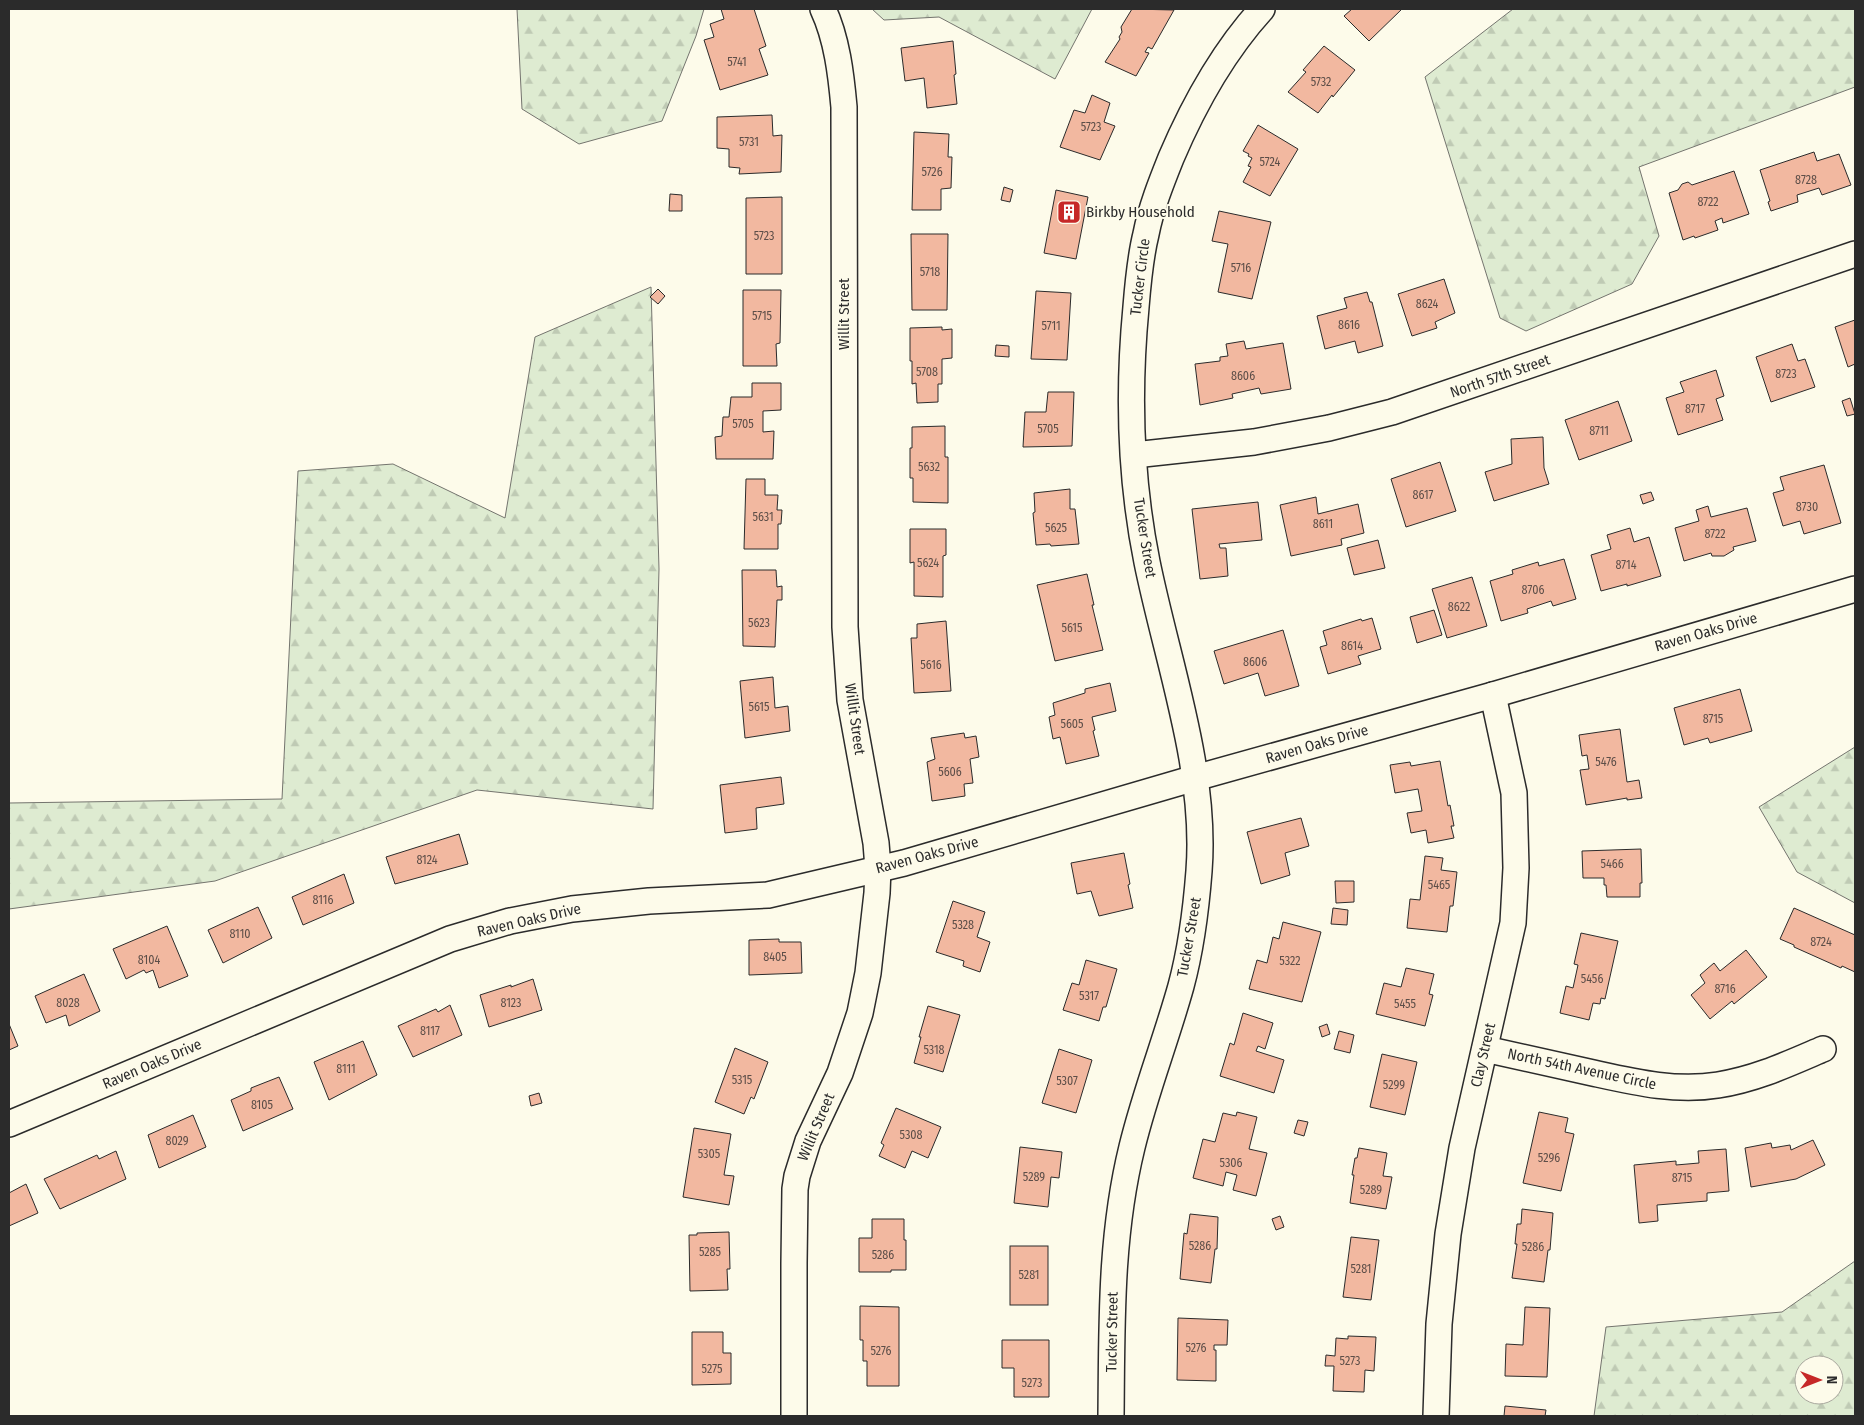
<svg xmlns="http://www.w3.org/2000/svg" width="1864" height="1425" viewBox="0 0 1864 1425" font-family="'Fira Sans Condensed',sans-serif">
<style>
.forest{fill:url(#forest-firs);stroke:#74746e;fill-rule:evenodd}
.building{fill:#f2b8a0;stroke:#2b2b2b}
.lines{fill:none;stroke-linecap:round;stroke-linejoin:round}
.minor-casing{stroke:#2b2b2b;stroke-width:28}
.minor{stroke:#fdfbea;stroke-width:25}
.labels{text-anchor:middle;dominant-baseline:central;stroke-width:4;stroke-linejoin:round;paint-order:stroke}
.number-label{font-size:12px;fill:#5d4e48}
.poi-label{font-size:15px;fill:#2b2b2b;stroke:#fdfbea;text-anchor:start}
.street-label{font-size:15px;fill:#2b2b2b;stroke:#fdfbea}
</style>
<defs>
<pattern id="forest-firs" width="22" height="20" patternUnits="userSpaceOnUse" patternTransform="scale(1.25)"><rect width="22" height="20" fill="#deebd1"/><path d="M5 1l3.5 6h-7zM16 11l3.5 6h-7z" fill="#bfcab4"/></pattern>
</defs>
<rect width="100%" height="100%" fill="#fdfbea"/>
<g class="forest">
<path d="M517,9H704L696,36L662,121L579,144L522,109Z"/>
<path d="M872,9H1092L1055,79L939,17L884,20Z"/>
<path d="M1513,9H1855V87L1639,167L1659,236L1632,284L1526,331L1500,318L1425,77Z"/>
<path d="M651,287L659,569L653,809L477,790L215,881L9,909V803L282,799L298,471L393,464L505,518L535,337Z"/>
<path d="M1855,747V903L1797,872L1759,807Z"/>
<path d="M1855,1261V1416H1594L1606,1327L1782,1312ZM1804,1365H1834V1395H1804Z"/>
</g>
<g class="building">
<path d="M721,9H754L766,46L759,49L768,75L720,90L704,40L714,37L710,24L724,19Z"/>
<path d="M1132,9L1174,10L1152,49L1148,47L1145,52L1149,53L1136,76L1105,62L1120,39L1119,37L1122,32L1121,27Z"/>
<path d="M1352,9H1402L1369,41L1344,16Z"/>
<path d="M953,41L956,74L954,75L957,104L927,108L924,78L905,81L901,48Z"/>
<path d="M1324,46L1355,70L1333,97L1332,95L1318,113L1288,92L1306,72L1303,70Z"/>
<path d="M1092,95L1110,103L1104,122L1115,126L1100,160L1060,147L1074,110L1085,113Z"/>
<path d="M772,115L773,136L782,135L781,172L739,174L740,168L729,167V149L717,148V117Z"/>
<path d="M1258,125L1298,149L1270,196L1243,182L1251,167L1248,166L1252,158L1248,156L1249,154L1243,151Z"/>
<path d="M914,132L949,134L948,157H952L951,188L941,189V210H912Z"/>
<path d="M1814,152L1817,161L1839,154L1851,185L1822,195L1819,188L1797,195L1798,202L1771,211L1768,202L1770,201L1760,170Z"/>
<path d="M1734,171L1749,214L1723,223L1722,218L1715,221L1718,230L1695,238L1694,236L1683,240L1669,193L1678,190L1682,184L1688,182L1692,185Z"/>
<path d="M1004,187L1013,190L1010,202L1001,200Z"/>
<path d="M1056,190L1088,197L1076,259L1044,253Z"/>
<path d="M670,194L682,195V211H669Z"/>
<path d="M782,197V274H746V198Z"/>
<path d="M1219,211L1271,222L1252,299L1218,292L1228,244L1212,241Z"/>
<path d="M911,234H948L947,310H912Z"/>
<path d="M1444,279L1455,313L1435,322L1437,328L1412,336L1398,294Z"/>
<path d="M658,289L665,296L658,304L650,297Z"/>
<path d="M743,290H781L780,343L776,344L777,366H743Z"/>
<path d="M1036,291L1071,293L1067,360L1031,359Z"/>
<path d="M1367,292L1370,302H1372L1383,346L1358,353L1355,341L1325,349L1317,316L1347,308L1344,298Z"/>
<path d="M1855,320V364L1848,367L1835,327Z"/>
<path d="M942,327V330L952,329V358L942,359V384H938V402L917,403L916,383L912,384V361H910V328Z"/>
<path d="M1244,341L1246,349L1283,343L1291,389L1261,394L1259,388L1232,394L1233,398L1200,405L1195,364L1220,361V357L1228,356L1226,344Z"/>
<path d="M1792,344L1798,361L1805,359L1815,387L1771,402L1756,357Z"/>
<path d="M996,345L1009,346V357L995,356Z"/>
<path d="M1716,370L1724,396L1716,399L1723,420L1678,435L1666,398L1684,392L1680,382Z"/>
<path d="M752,383H781V410L763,411V432L774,431L773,459H716L715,437L722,436L723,417H729L731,397H752Z"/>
<path d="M1048,392H1074L1072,446L1023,447L1025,412H1046Z"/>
<path d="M1850,398L1855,414L1847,416L1842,401Z"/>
<path d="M1618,401L1632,441L1579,460L1565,420Z"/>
<path d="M945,426V457H948V503L913,502V478H910V448H912V427Z"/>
<path d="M1543,437L1544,468L1549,484L1494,501L1485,472L1512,464L1511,439Z"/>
<path d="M1440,462L1456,511L1406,527L1391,479Z"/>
<path d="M1824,465L1841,523L1804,534L1800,521L1783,526L1773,493L1784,490L1780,477Z"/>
<path d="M746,479H765V495H778L777,510H782L781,524H778V549H744Z"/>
<path d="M1070,489V509H1075L1079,544L1051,546L1050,544L1036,545L1033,513L1035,512L1034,493Z"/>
<path d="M1651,492L1654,500L1643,504L1640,495Z"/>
<path d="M1316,497L1318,514L1358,504L1364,533L1341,539L1342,545L1291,556L1280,505Z"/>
<path d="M1258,502L1262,540L1219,544L1220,548H1226L1228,576L1200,579L1192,509Z"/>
<path d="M1708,506L1711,517L1747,508L1756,541L1733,547L1734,550L1724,556H1712L1711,553L1684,561L1675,528L1699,521L1696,510Z"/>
<path d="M1630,528L1634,542L1649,537L1661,576L1627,586V584L1601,591L1591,555L1611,549L1607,535Z"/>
<path d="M910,529H946V555L943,556V597L914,596V562L910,563Z"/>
<path d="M1378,540L1385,568L1354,575L1347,548Z"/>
<path d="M1564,559L1576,599L1553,606L1551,601L1527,609L1528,613L1501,621L1490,581L1513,574L1512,570L1538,562L1539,566Z"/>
<path d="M742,570H776L777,587L782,586V600H777L775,647L743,646Z"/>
<path d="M1087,574L1094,605H1092L1103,650L1055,661L1037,585Z"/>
<path d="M1472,577L1487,626L1447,638L1432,589Z"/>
<path d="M1434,610L1442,635L1417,643L1410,617Z"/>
<path d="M1372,618L1381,649L1358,656L1361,664L1328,674L1320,647L1327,645L1323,631L1361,619L1362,621Z"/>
<path d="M946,621L951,691L914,693L911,638H917V624Z"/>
<path d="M1283,630L1299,686L1265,696L1258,673L1224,684L1214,651Z"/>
<path d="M773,677L775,708L788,706L790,731L745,738L740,681Z"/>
<path d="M1110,683L1116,711L1092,717L1095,730L1093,731L1099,756L1066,764L1060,737L1053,739L1049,717L1055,715L1053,703L1085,693V689Z"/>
<path d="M1740,689L1752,731L1710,743L1708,738L1684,745L1674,708Z"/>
<path d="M1620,729L1627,782L1639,780L1642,798L1627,800V798L1586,805L1580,770L1589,769L1587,755L1582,756L1579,735Z"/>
<path d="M964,733L965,738L976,736L979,757L970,759L973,783L964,784L965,796L932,801L927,762L935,759L931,738Z"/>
<path d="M1440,761L1448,806L1450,805L1454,826H1451L1454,838L1428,843L1426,830L1411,833L1407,813L1422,811L1418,789L1395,793L1390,765L1410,762L1411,766Z"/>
<path d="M781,777L784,804L756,808L757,829L725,833L720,785Z"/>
<path d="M1301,818L1309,846L1285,853L1290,875L1261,884L1247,832Z"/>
<path d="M459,834L468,864L395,884L386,857Z"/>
<path d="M1641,849L1642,883H1640V897H1607L1606,885H1604V878H1583L1582,851Z"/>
<path d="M1124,853L1130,884L1128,885L1133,908L1099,916L1091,891L1077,894L1071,863Z"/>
<path d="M1425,856L1443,858L1441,870L1457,872L1453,906H1450L1447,932L1407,928L1410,899L1420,900Z"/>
<path d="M344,874L354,903L303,925L292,897Z"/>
<path d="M1335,881H1354V902L1336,903Z"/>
<path d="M953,901L985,912L977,937L990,942L980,972L963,966L964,961L936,952Z"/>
<path d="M258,907L272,938L223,963L208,930Z"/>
<path d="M1333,908L1348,910L1347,925L1331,924Z"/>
<path d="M1794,908L1855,935V972L1842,966L1841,968L1794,947V945L1780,939Z"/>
<path d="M1283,922L1321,932L1302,1002L1249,989L1257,960L1267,963L1273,937L1279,939Z"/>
<path d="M167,926L188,976L159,988L153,970L146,973L144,970L126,979L113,949Z"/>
<path d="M1581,933L1618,941L1605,999L1601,998L1600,1004L1593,1003L1589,1020L1560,1013L1566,986L1573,988L1578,965L1574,964Z"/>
<path d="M779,939V942H801L802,973L749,975V940Z"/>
<path d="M1746,950L1767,977L1734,1004L1732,1001L1710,1019L1691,995L1705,983L1700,975L1714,963L1720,971Z"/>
<path d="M1086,960L1117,969L1106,1007H1103L1099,1021L1063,1010L1072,983L1079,985Z"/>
<path d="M1406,968L1434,974L1429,994L1433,995L1425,1026L1376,1014L1384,983L1401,987Z"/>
<path d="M84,974L100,1011L69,1026L66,1015L46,1023L35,996Z"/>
<path d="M533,979L542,1010L489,1027L480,995L511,985V987Z"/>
<path d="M450,1005L462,1035L413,1057L398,1026L436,1009L438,1012Z"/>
<path d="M928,1006L960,1015L943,1072L914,1063L921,1037H919Z"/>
<path d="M1243,1013L1273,1023L1265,1049L1258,1046L1256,1051L1284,1060L1274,1093L1220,1076L1230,1043L1234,1045Z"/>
<path d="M9,1024L18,1046L9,1050Z"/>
<path d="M1327,1024L1330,1034L1322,1037L1319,1027Z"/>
<path d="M1339,1031L1354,1035L1350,1053L1334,1049Z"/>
<path d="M363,1041L377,1075L329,1100L314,1062Z"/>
<path d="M735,1048L768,1062L754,1099L751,1097L744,1114L715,1102Z"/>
<path d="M1059,1049L1092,1060L1076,1113L1042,1103Z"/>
<path d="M1382,1054L1417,1062L1405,1115L1370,1107Z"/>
<path d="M279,1077L293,1109L243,1131L231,1100L251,1091V1088Z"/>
<path d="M539,1093L542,1103L531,1106L529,1096Z"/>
<path d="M896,1108L941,1127L928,1158L912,1151L905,1168L879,1156L884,1145L881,1143Z"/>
<path d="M1237,1112L1257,1117L1249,1149L1267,1153L1256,1196L1233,1190L1237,1175L1226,1172L1223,1186L1193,1178L1203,1139L1215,1142L1223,1113L1236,1116Z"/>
<path d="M1539,1112L1568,1118L1565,1132L1574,1134L1561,1191L1523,1183Z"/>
<path d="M193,1115L206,1147L159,1168L148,1135Z"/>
<path d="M1298,1120L1308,1122L1304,1136L1294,1133Z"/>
<path d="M694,1128L731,1134L724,1175L734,1176L729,1205L683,1197Z"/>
<path d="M1813,1140L1825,1165L1796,1179L1751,1187L1745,1148L1771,1143L1772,1148L1790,1145L1791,1150Z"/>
<path d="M1020,1147L1062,1152L1059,1178L1051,1177L1048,1207L1014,1203Z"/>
<path d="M1359,1148L1387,1153L1383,1176L1392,1177L1386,1209L1350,1203L1354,1175H1352L1355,1158H1357Z"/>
<path d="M1726,1149L1729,1191L1707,1193V1201L1657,1205L1658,1221L1639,1223L1634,1165L1676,1161V1165L1699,1163L1698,1151Z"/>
<path d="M116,1151L126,1179L60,1209L44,1179L97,1155L99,1159Z"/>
<path d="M26,1184L38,1213L9,1226V1193Z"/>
<path d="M1522,1209L1553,1213L1550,1250H1548L1544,1282L1512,1278L1517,1244H1515L1517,1224H1521Z"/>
<path d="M1190,1214L1218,1217L1217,1249H1215L1211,1283L1180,1279L1184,1233L1187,1234Z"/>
<path d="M1280,1216L1284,1227L1276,1230L1272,1219Z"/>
<path d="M872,1219H904V1240H906V1270H891V1272H859V1238H872Z"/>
<path d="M729,1232L730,1269H727L728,1290L690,1291L689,1235H697V1233Z"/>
<path d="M1351,1237L1379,1240L1371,1300L1343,1297Z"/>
<rect x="1010" y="1246" width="38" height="59"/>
<path d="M860,1306L899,1307V1386H867V1361H863V1340H860Z"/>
<path d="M1525,1307L1550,1308L1547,1377L1505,1376L1506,1344L1523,1345Z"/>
<path d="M1178,1318L1228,1320L1227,1345H1214V1350H1216V1381L1177,1380Z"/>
<path d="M692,1332H723V1353H731V1384L692,1385Z"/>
<path d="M1348,1336L1376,1337L1374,1371L1365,1370L1364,1392L1333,1391L1334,1366H1325L1326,1355L1335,1356L1336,1338L1348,1339Z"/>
<path d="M1002,1340H1049V1397H1014V1368H1002Z"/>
<path d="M1505,1406L1546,1410L1545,1416H1504Z"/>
</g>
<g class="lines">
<g class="minor-casing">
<g id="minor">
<path d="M1134,455L1254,442L1329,428L1392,412L1855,254"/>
<path d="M1485,1049C1521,1057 1557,1065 1593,1073C1634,1082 1676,1092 1718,1085C1756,1079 1788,1064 1823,1049"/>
<path d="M9,1124L450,939L510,921L572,909L649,901L768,895L904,863L1195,778L1493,695L1855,589"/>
<path d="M794,1416V1263L795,1189L797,1176L808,1141L840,1073L860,1013L868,973L877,893L878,868L876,843L850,700L845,627L844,107C841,74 837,39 823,9"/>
<path d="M1111,1416C1112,1324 1110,1237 1132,1147C1145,1093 1166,1040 1181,986C1191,949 1196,910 1199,871C1207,769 1167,661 1147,562C1130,478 1128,391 1136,307C1138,282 1140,258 1146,234C1151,208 1161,183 1171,158C1194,104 1222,53 1262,9"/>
<path d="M1436,1416L1439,1324L1448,1234L1462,1148L1513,923L1516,868L1514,793L1493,695"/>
</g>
</g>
<use href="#minor" class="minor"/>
</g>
<defs>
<g id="building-square" transform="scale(1.25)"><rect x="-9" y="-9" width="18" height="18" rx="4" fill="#c62828" stroke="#fdfbea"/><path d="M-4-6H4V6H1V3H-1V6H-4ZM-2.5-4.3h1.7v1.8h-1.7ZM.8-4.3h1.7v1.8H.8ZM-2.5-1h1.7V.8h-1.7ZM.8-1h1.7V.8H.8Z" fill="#fff"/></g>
</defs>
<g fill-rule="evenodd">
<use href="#building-square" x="1069" y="212"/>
</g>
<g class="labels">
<g class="number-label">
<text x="737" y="62">5741</text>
<text x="1321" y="82">5732</text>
<text x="1091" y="127">5723</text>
<text x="749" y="142">5731</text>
<text x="1270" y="162">5724</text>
<text x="932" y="172">5726</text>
<text x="1806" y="180">8728</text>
<text x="1708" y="202">8722</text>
<text x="764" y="236">5723</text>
<text x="1241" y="268">5716</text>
<text x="930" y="272">5718</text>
<text x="1427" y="304">8624</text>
<text x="762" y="316">5715</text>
<text x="1349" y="325">8616</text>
<text x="1051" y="326">5711</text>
<text x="927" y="372">5708</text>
<text x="1786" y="374">8723</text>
<text x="1243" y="376">8606</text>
<text x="1695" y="409">8717</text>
<text x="743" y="424">5705</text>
<text x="1048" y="429">5705</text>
<text x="1599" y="431">8711</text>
<text x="929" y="467">5632</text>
<text x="1423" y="495">8617</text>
<text x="1807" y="507">8730</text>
<text x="763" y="517">5631</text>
<text x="1323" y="524">8611</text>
<text x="1056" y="528">5625</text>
<text x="1715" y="534">8722</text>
<text x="928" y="563">5624</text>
<text x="1626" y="565">8714</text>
<text x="1533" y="590">8706</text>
<text x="1459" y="607">8622</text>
<text x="759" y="623">5623</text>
<text x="1072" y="628">5615</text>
<text x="1352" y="646">8614</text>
<text x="1255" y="662">8606</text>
<text x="931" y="665">5616</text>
<text x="759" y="707">5615</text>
<text x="1713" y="719">8715</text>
<text x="1072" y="724">5605</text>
<text x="1606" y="762">5476</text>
<text x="950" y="772">5606</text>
<text x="427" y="860">8124</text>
<text x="1612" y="864">5466</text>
<text x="1439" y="885">5465</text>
<text x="323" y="900">8116</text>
<text x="963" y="925">5328</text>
<text x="240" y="934">8110</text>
<text x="1821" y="942">8724</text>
<text x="775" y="957">8405</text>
<text x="149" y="960">8104</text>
<text x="1290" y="961">5322</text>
<text x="1592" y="979">5456</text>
<text x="1725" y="989">8716</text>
<text x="1089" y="996">5317</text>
<text x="68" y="1003">8028</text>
<text x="511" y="1003">8123</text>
<text x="1405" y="1004">5455</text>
<text x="430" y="1031">8117</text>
<text x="934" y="1050">5318</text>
<text x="346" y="1069">8111</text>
<text x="742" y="1080">5315</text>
<text x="1067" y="1081">5307</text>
<text x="1394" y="1085">5299</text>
<text x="262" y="1105">8105</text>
<text x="911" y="1135">5308</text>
<text x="177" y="1141">8029</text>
<text x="709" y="1154">5305</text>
<text x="1549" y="1158">5296</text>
<text x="1231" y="1163">5306</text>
<text x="1034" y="1177">5289</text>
<text x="1682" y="1178">8715</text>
<text x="1371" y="1190">5289</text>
<text x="1200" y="1246">5286</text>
<text x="1533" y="1247">5286</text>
<text x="710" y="1252">5285</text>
<text x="883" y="1255">5286</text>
<text x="1361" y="1269">5281</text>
<text x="1029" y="1275">5281</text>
<text x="1196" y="1348">5276</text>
<text x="881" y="1351">5276</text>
<text x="1350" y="1361">5273</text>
<text x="712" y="1369">5275</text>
<text x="1032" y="1383">5273</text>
</g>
<g class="poi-label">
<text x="1086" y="212">Birkby Household</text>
</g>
<g class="street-label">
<text transform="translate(1140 277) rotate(-83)">Tucker Circle</text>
<text transform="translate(844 314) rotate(-90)">Willit Street</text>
<text transform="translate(1500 376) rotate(-19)">North 57th Street</text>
<text transform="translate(1145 538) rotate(81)">Tucker Street</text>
<text transform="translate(1706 632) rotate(-16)">Raven Oaks Drive</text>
<text transform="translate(855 719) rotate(82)">Willit Street</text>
<text transform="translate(1317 744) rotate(-16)">Raven Oaks Drive</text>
<text transform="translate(927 855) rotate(-15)">Raven Oaks Drive</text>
<text transform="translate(529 920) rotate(-13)">Raven Oaks Drive</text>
<text transform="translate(1189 937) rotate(-80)">Tucker Street</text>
<text transform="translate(1483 1055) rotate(-77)">Clay Street</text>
<text transform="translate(152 1064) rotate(-23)">Raven Oaks Drive</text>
<text transform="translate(1582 1069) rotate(12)">North 54th Avenue Circle</text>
<text transform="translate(816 1127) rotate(-67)">Willit Street</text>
<text transform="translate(1112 1332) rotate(-89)">Tucker Street</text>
</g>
</g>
<rect width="1864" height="1425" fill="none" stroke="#2b2b2b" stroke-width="20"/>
<g transform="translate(1819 1380) rotate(90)"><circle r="24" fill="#fdfbea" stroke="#a9a89e"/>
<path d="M0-4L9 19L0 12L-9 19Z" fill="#c62828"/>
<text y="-8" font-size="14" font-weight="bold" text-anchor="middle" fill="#2b2b2b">N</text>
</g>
</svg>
